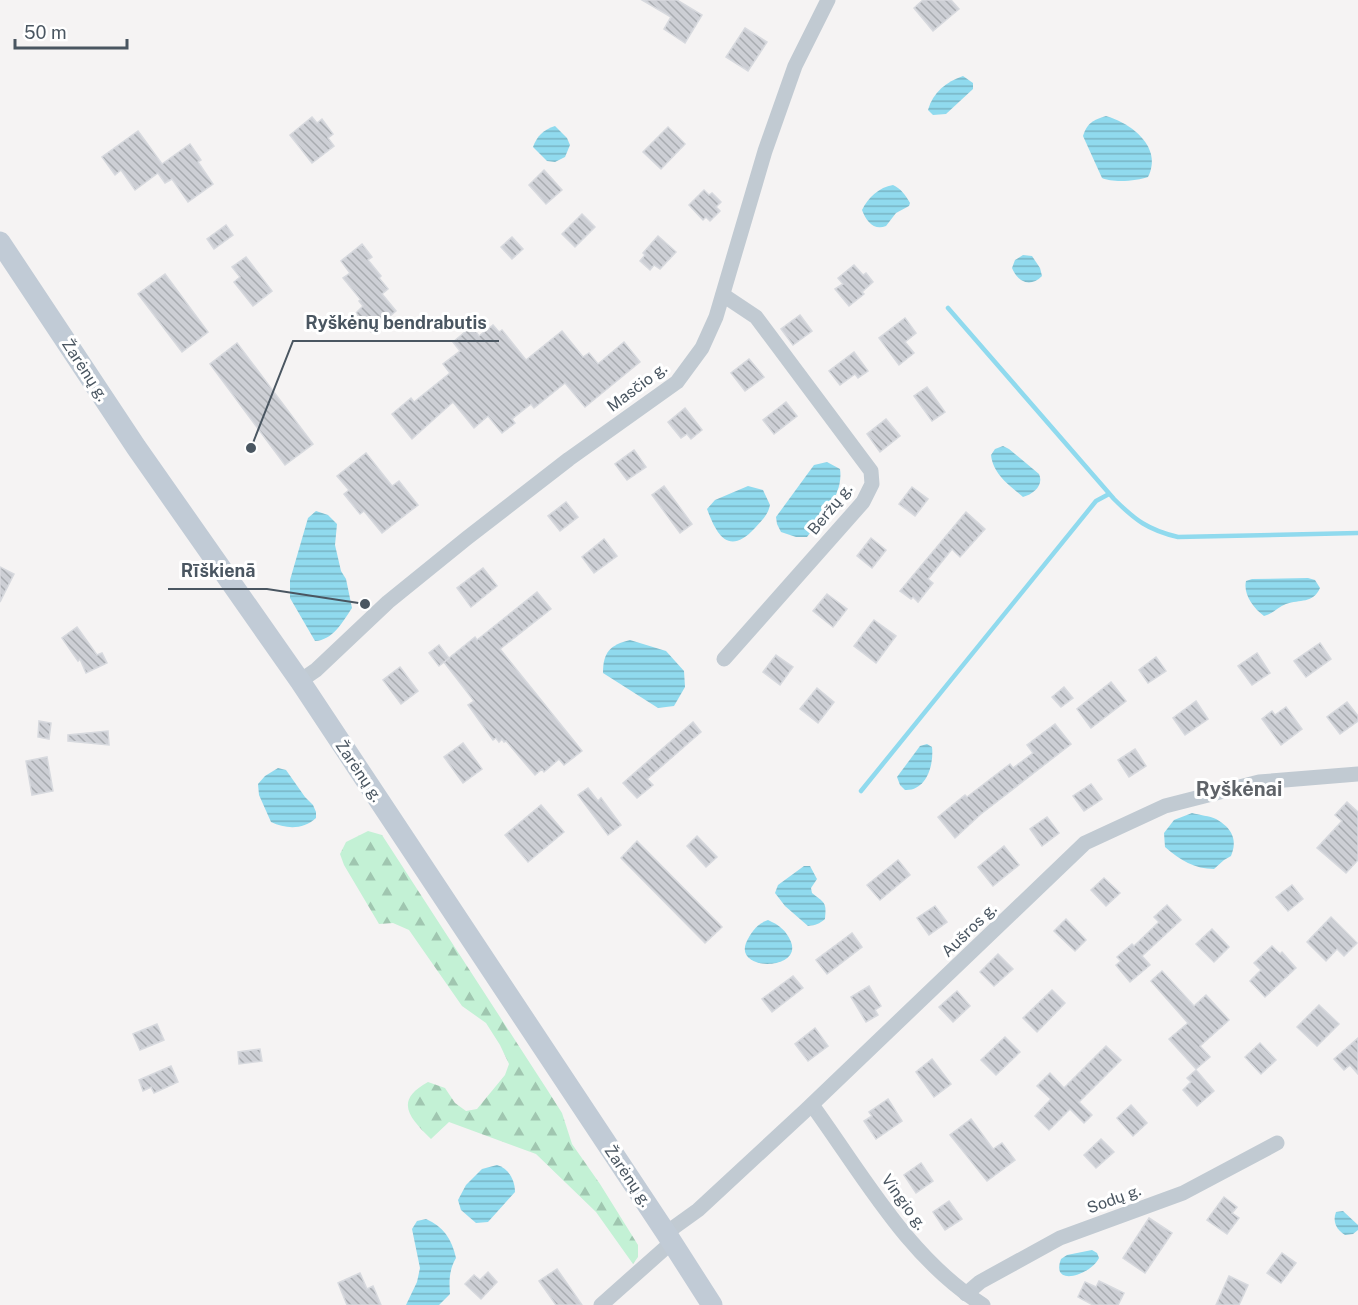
<svg xmlns="http://www.w3.org/2000/svg" width="1358" height="1305" viewBox="0 0 1358 1305" font-family="'Public Sans',sans-serif">
<style>
.forest{fill:url(#forest-firs)}
.water{fill:url(#water-rules)}
.lines{fill:none;stroke-linecap:round;stroke-linejoin:round}
.stream{stroke:#90daee;stroke-width:4.5}
.building{fill:url(#building-back-hatch);stroke:#d7d9de;stroke-width:1.5}
.minor{stroke:#c1cad2;stroke-width:15}
.secondary{stroke:#c1cbd6;stroke-width:21}
.labels{text-anchor:middle;dominant-baseline:central;stroke-width:6;stroke-linejoin:round;paint-order:stroke}
.street-label{font-size:16px;fill:#4a5661;stroke:#fff}
.quarter-label{font-size:20px;font-weight:bold;fill:#5f6368;stroke:#fff}
.leader{fill:none;stroke:#4a5661;stroke-width:2}
.callout-dot{fill:#4a5661;stroke:#fff;stroke-width:2}
.callout-label{font-size:18px;text-anchor:middle;font-weight:bold;fill:#4a5661;stroke:#fff;stroke-width:6;stroke-linejoin:round;paint-order:stroke}
</style>
<defs>
<pattern id="forest-firs" width="22" height="20" patternUnits="userSpaceOnUse" patternTransform="scale(1.5)"><rect width="22" height="20" fill="#c3f1d5"/><path d="M5 1l3.5 6h-7zM16 11l3.5 6h-7z" fill="#a0c6b0"/></pattern>
<pattern id="water-rules" width="6" height="5" patternUnits="userSpaceOnUse" patternTransform="scale(1.5)"><rect width="6" height="5" fill="#90daee"/><path d="M0 2.5h6" fill="none" stroke="#78b4c4"/></pattern>
<pattern id="building-back-hatch" width="6" height="6" patternUnits="userSpaceOnUse" patternTransform="scale(1.5)"><rect width="6" height="6" fill="#cdcfd5"/><path d="M-1 5l2 2M0 0l6 6M5-1l2 2" fill="none" stroke="#a8abb0"/></pattern>
</defs>
<rect width="100%" height="100%" fill="#f5f3f3"/>
<path class="forest" d="M368,831L382,835L548,1091L562,1113L572,1144L600,1184L638,1245V1257L633,1264L596,1212L536,1154L449,1122L431,1139C410,1118 393,1101 428,1082L445,1088L455,1103L466,1111L477,1109L505,1075L509,1064L500,1045L486,1023L462,1006L409,930L393,923L379,924L344,865L340,854L346,842Z"/>
<g class="water">
<path d="M963,76L973,83V89L946,114L933,115L928,110C933,92 946,82 963,76Z"/>
<path d="M1106,116C1131,123 1163,147 1148,177C1138,181 1112,183 1102,178L1083,136C1087,123 1093,120 1106,116Z"/>
<path d="M555,126L567,138L570,145L565,157L555,162L547,161L533,147C537,136 543,130 555,126Z"/>
<path d="M893,185C901,189 905,194 910,203L909,206L896,213L886,226C874,231 866,221 862,210C868,198 879,187 893,185Z"/>
<path d="M1023,255L1032,256L1040,268L1042,276C1030,288 1018,282 1012,268L1015,260Z"/>
<path d="M1003,446L1009,449L1039,474C1044,485 1034,494 1023,497C1009,485 993,474 991,455L995,449Z"/>
<path d="M827,462L840,469C844,495 821,518 807,537H796L781,532L777,524L776,517L814,465Z"/>
<path d="M748,486L763,490L770,505C768,515 762,520 755,528C729,556 717,536 707,509L715,500Z"/>
<path d="M316,511L328,515L337,524L335,545L341,571L346,579L352,608C342,623 333,640 315,641L290,598V580L308,518Z"/>
<path d="M1308,578L1315,580L1320,588C1313,604 1300,599 1286,604C1278,607 1273,614 1264,616C1253,608 1243,594 1246,581L1252,579Z"/>
<path d="M630,640L666,651L684,671L685,687L674,706L658,708L603,673C603,652 610,645 630,640Z"/>
<path d="M927,744L932,747C934,764 927,791 905,790L900,785L897,777L920,746Z"/>
<path d="M278,768L286,770L305,797L313,805L316,812V818C303,830 286,829 271,822L259,795L258,784L265,776Z"/>
<path d="M1192,813C1199,815 1210,816 1216,819C1232,828 1238,840 1231,856L1224,860L1214,869C1195,869 1180,860 1165,847L1164,833L1174,820Z"/>
<path d="M804,866H810L817,879L811,888L812,893C824,903 827,901 825,919C819,924 816,925 808,926L785,906L775,893L778,885Z"/>
<path d="M768,920C779,925 786,930 791,942C802,970 735,972 746,943C751,932 757,924 768,920Z"/>
<path d="M497,1165C509,1168 515,1181 515,1192L488,1222L476,1223L461,1210L458,1200L466,1185L482,1169Z"/>
<path d="M1343,1211L1358,1225V1230L1353,1234L1345,1235C1337,1230 1332,1222 1336,1212Z"/>
<path d="M426,1219C443,1226 452,1239 456,1258C449,1270 449,1281 450,1294L439,1305H406L417,1282L420,1268L412,1229L417,1221Z"/>
<path d="M1092,1250L1097,1253L1099,1258C1091,1275 1050,1288 1061,1259L1067,1255Z"/>
</g>
<g class="lines">
<g class="stream">
<path d="M948,308L1114,499C1135,520 1148,530 1178,537L1358,533"/>
<path d="M861,791L1096,501L1109,494"/>
</g>
</g>
<g class="building">
<path d="M642,0H677L702,15L685,43L664,29L671,17Z"/>
<path d="M923,0H951L959,9L933,31L914,8Z"/>
<path d="M745,28L767,42L748,71L726,57Z"/>
<path d="M312,117L317,123L322,119L333,134L328,138L334,146L312,163L290,135Z"/>
<path d="M668,127L685,144L661,169L643,152Z"/>
<path d="M138,131L162,164L190,144L201,160L198,162L213,184L188,202L172,179L165,183L158,173L135,190L121,170L115,175L102,157Z"/>
<path d="M544,170L562,190L546,204L529,185Z"/>
<path d="M704,190L709,195L712,193L721,202L716,207L720,211L710,221L706,217L703,220L689,205Z"/>
<path d="M582,214L595,227L575,247L562,234Z"/>
<path d="M226,225L233,235L214,249L207,239Z"/>
<path d="M658,236L676,252L660,269L654,265L650,270L640,261L645,255L643,253Z"/>
<path d="M512,237L523,249L512,259L501,247Z"/>
<path d="M362,244L372,257L368,260L381,276L379,278L388,289L382,294L396,311L371,332L356,313L363,306L359,301L361,300L343,278L350,273L341,261Z"/>
<path d="M246,257L272,291L253,306L234,282L240,277L232,267Z"/>
<path d="M854,265L863,275L866,273L873,282L862,292L864,294L849,306L835,289L843,284L838,278Z"/>
<path d="M165,274L208,332L182,352L138,294Z"/>
<path d="M800,315L812,331L793,345L781,329Z"/>
<path d="M905,318L916,333L905,342L914,353L899,365L879,338Z"/>
<path d="M493,325L499,332L502,330L526,360L562,331L583,357L589,353L598,364L624,342L640,362L585,407L565,383L534,408L531,404L512,419L515,423L502,433L488,416L474,428L453,402L412,439L392,414L411,398L414,402L450,373L443,364L460,351L453,342L472,326L479,336Z"/>
<path d="M237,343L313,444L285,465L210,364Z"/>
<path d="M854,352L868,371L858,378L855,374L840,385L829,371Z"/>
<path d="M749,359L764,377L745,391L731,373Z"/>
<path d="M927,387L945,412L932,421L914,396Z"/>
<path d="M786,402L797,416L774,434L763,420Z"/>
<path d="M685,408L702,430L691,439L687,434L681,438L668,422Z"/>
<path d="M886,419L900,436L880,452L867,434Z"/>
<path d="M634,450L646,467L627,480L615,464Z"/>
<path d="M366,453L392,486L399,481L418,505L382,533L364,511L360,514L344,494L349,490L337,476Z"/>
<path d="M664,486L692,524L680,533L652,495Z"/>
<path d="M912,487L928,499L915,516L899,504Z"/>
<path d="M566,502L578,517L560,531L548,516Z"/>
<path d="M966,512L985,529L960,557L952,549L928,579L933,583L918,602L913,597L911,599L900,591Z"/>
<path d="M871,538L886,550L872,568L857,556Z"/>
<path d="M604,539L617,556L594,573L582,557Z"/>
<path d="M0,567L14,574L0,602Z"/>
<path d="M483,568L497,586L471,607L457,588Z"/>
<path d="M537,592L551,609L500,649L582,751L564,765L559,759L544,772L542,769L535,775L506,741L504,742L502,739L499,742L496,738L493,740L468,705L474,701L444,662L475,637L477,640Z"/>
<path d="M827,594L847,609L833,627L813,611Z"/>
<path d="M874,620L896,636L876,663L854,646Z"/>
<path d="M77,627L97,655L102,653L107,663L86,673L80,659L78,661L62,638Z"/>
<path d="M1320,643L1331,659L1306,677L1294,661Z"/>
<path d="M439,645L449,658L439,666L429,653Z"/>
<path d="M1257,653L1270,673L1252,685L1238,666Z"/>
<path d="M776,655L793,667L780,685L763,672Z"/>
<path d="M1156,657L1166,671L1148,683L1139,670Z"/>
<path d="M400,667L418,691L401,704L383,680Z"/>
<path d="M1111,682L1126,701L1091,728L1077,709Z"/>
<path d="M1064,687L1073,698L1061,707L1052,697Z"/>
<path d="M817,688L834,702L818,723L800,709Z"/>
<path d="M1196,701L1208,719L1185,735L1173,718Z"/>
<path d="M1347,702L1358,716V721L1340,734L1327,717Z"/>
<path d="M1286,707L1302,729L1281,745L1262,719L1272,711L1275,715Z"/>
<path d="M39,721L51,723L49,739L38,737Z"/>
<path d="M693,722L701,732L647,779L653,785L637,798L623,783Z"/>
<path d="M1055,724L1071,744L981,814L955,838L938,817L965,795L967,797L1010,764L1013,768L1033,753L1027,745Z"/>
<path d="M108,731L109,745L68,741V735Z"/>
<path d="M463,743L482,769L463,783L444,757Z"/>
<path d="M1135,749L1146,766L1129,777L1118,760Z"/>
<path d="M47,757L53,791L32,795L26,761Z"/>
<path d="M1091,784L1102,799L1084,811L1073,796Z"/>
<path d="M588,788L598,801L601,798L621,825L608,835L578,795Z"/>
<path d="M1347,802L1358,812V860L1346,873L1317,848L1342,821L1335,815Z"/>
<path d="M541,805L564,832L528,862L505,835Z"/>
<path d="M1047,817L1059,833L1042,846L1030,829Z"/>
<path d="M697,836L717,857L706,867L687,846Z"/>
<path d="M637,841L722,927L705,943L621,858Z"/>
<path d="M1004,846L1019,865L993,886L978,867Z"/>
<path d="M898,860L910,875L880,900L867,885Z"/>
<path d="M1104,878L1120,893L1106,906L1091,890Z"/>
<path d="M1292,885L1303,899L1288,911L1276,897Z"/>
<path d="M1167,905L1181,920L1142,956L1150,965L1130,982L1116,965L1121,961L1117,957L1132,944L1134,946L1159,922L1154,917Z"/>
<path d="M935,906L947,922L929,935L917,918Z"/>
<path d="M1331,917L1357,943L1344,956L1337,949L1326,961L1307,942Z"/>
<path d="M1066,919L1086,940L1075,951L1054,931Z"/>
<path d="M1212,929L1229,947L1214,962L1196,944Z"/>
<path d="M852,933L862,947L827,974L816,960Z"/>
<path d="M1272,946L1280,954L1282,952L1296,968L1265,997L1250,981L1261,970L1254,963Z"/>
<path d="M998,954L1013,969L994,986L980,972Z"/>
<path d="M1162,971L1194,1006L1206,995L1229,1020L1200,1046L1210,1057L1196,1069L1169,1039L1188,1023L1151,981Z"/>
<path d="M793,976L803,988L772,1012L762,999Z"/>
<path d="M869,986L881,1006L875,1010L878,1015L866,1022L851,997Z"/>
<path d="M1052,990L1065,1003L1037,1032L1023,1018Z"/>
<path d="M957,991L970,1006L953,1022L939,1007Z"/>
<path d="M1319,1005L1339,1024L1317,1046L1297,1027Z"/>
<path d="M157,1024L164,1040L140,1050L133,1034Z"/>
<path d="M815,1028L828,1046L808,1061L795,1044Z"/>
<path d="M1005,1037L1020,1052L996,1075L981,1060Z"/>
<path d="M1358,1038V1074L1350,1065L1344,1070L1334,1059Z"/>
<path d="M1260,1043L1276,1060L1261,1074L1245,1057Z"/>
<path d="M1106,1046L1121,1060L1079,1102L1092,1115L1084,1123L1070,1109L1049,1130L1035,1116L1051,1099L1037,1086L1050,1073L1064,1088Z"/>
<path d="M260,1049L262,1061L239,1064L238,1052Z"/>
<path d="M932,1059L951,1084L934,1097L916,1072Z"/>
<path d="M171,1066L178,1082L154,1093L151,1087L143,1091L139,1080Z"/>
<path d="M1196,1070L1214,1091L1197,1106L1183,1090L1191,1082L1187,1078Z"/>
<path d="M888,1099L902,1121L876,1139L864,1121L872,1116L869,1112Z"/>
<path d="M1131,1105L1147,1123L1133,1136L1117,1118Z"/>
<path d="M971,1119L993,1149L1002,1143L1015,1160L987,1181L950,1135Z"/>
<path d="M1101,1139L1114,1152L1096,1168L1084,1155Z"/>
<path d="M921,1163L933,1181L916,1193L904,1175Z"/>
<path d="M1224,1197L1237,1207L1232,1213L1239,1218L1227,1234L1207,1220Z"/>
<path d="M949,1201L962,1219L945,1230L933,1212Z"/>
<path d="M1149,1218L1172,1233L1145,1273L1123,1258Z"/>
<path d="M1282,1253L1296,1263L1281,1283L1267,1273Z"/>
<path d="M557,1269L582,1305H556L539,1281Z"/>
<path d="M488,1272L497,1282L481,1299L465,1284L474,1275L480,1280Z"/>
<path d="M360,1273L367,1289L373,1286L381,1305H347L338,1283Z"/>
<path d="M1229,1276L1248,1285L1239,1305H1216Z"/>
<path d="M1099,1281L1124,1293L1118,1305H1093L1078,1297L1085,1282L1096,1287Z"/>
</g>
<g class="lines">
<g class="minor">
<path d="M723,295L756,317L871,471L872,484L863,502L724,659"/>
<path d="M300,681L316,670L388,602L467,538L569,459L677,382L702,348L716,317L765,151L795,66L828,0"/>
<path d="M812,1105C863,1175 908,1258 983,1305"/>
<path d="M666,1233L698,1210L806,1110L1085,843L1165,806L1259,782L1358,774"/>
<path d="M966,1294L980,1282L1060,1238L1183,1193L1277,1143"/>
<path d="M601,1305L672,1242"/>
</g>
<path class="secondary" d="M0,242L136,447L300,681L666,1233L712,1305"/>
</g>
<g class="labels">
<g class="street-label">
<text transform="translate(85 370) rotate(57)">Žarėnų g.</text>
<text transform="translate(637 387) rotate(-37)">Masčio g.</text>
<text transform="translate(830 509) rotate(-51)">Beržų g.</text>
<text transform="translate(359 771) rotate(56)">Žarėnų g.</text>
<text transform="translate(969 930) rotate(-44)">Aušros g.</text>
<text transform="translate(628 1176) rotate(56)">Žarėnų g.</text>
<text transform="translate(1114 1199) rotate(-20)">Sodų g.</text>
<text transform="translate(904 1202) rotate(54)">Vingio g.</text>
</g>
<g class="quarter-label">
<text x="1239" y="789">Ryškėnai</text>
</g>
</g>
<path class="leader" d="M251 448L293 341H499M365 604L267 589H168"/>
<g class="callout-dot">
<circle cx="251" cy="448" r="6"/>
<circle cx="365" cy="604" r="6"/>
</g>
<g class="callout-label">
<text x="396" y="329">Ryškėnų bendrabutis</text>
<text x="218" y="577">Rīškienā</text>
</g>
<path d="M15 39v9h112v-9" fill="none" stroke="#4a5661" stroke-width="3"/>
<text x="24" y="39" font-size="18" fill="#4a5661" stroke="#ffffff" stroke-width="4.5" paint-order="stroke">50 m</text>
</svg>
